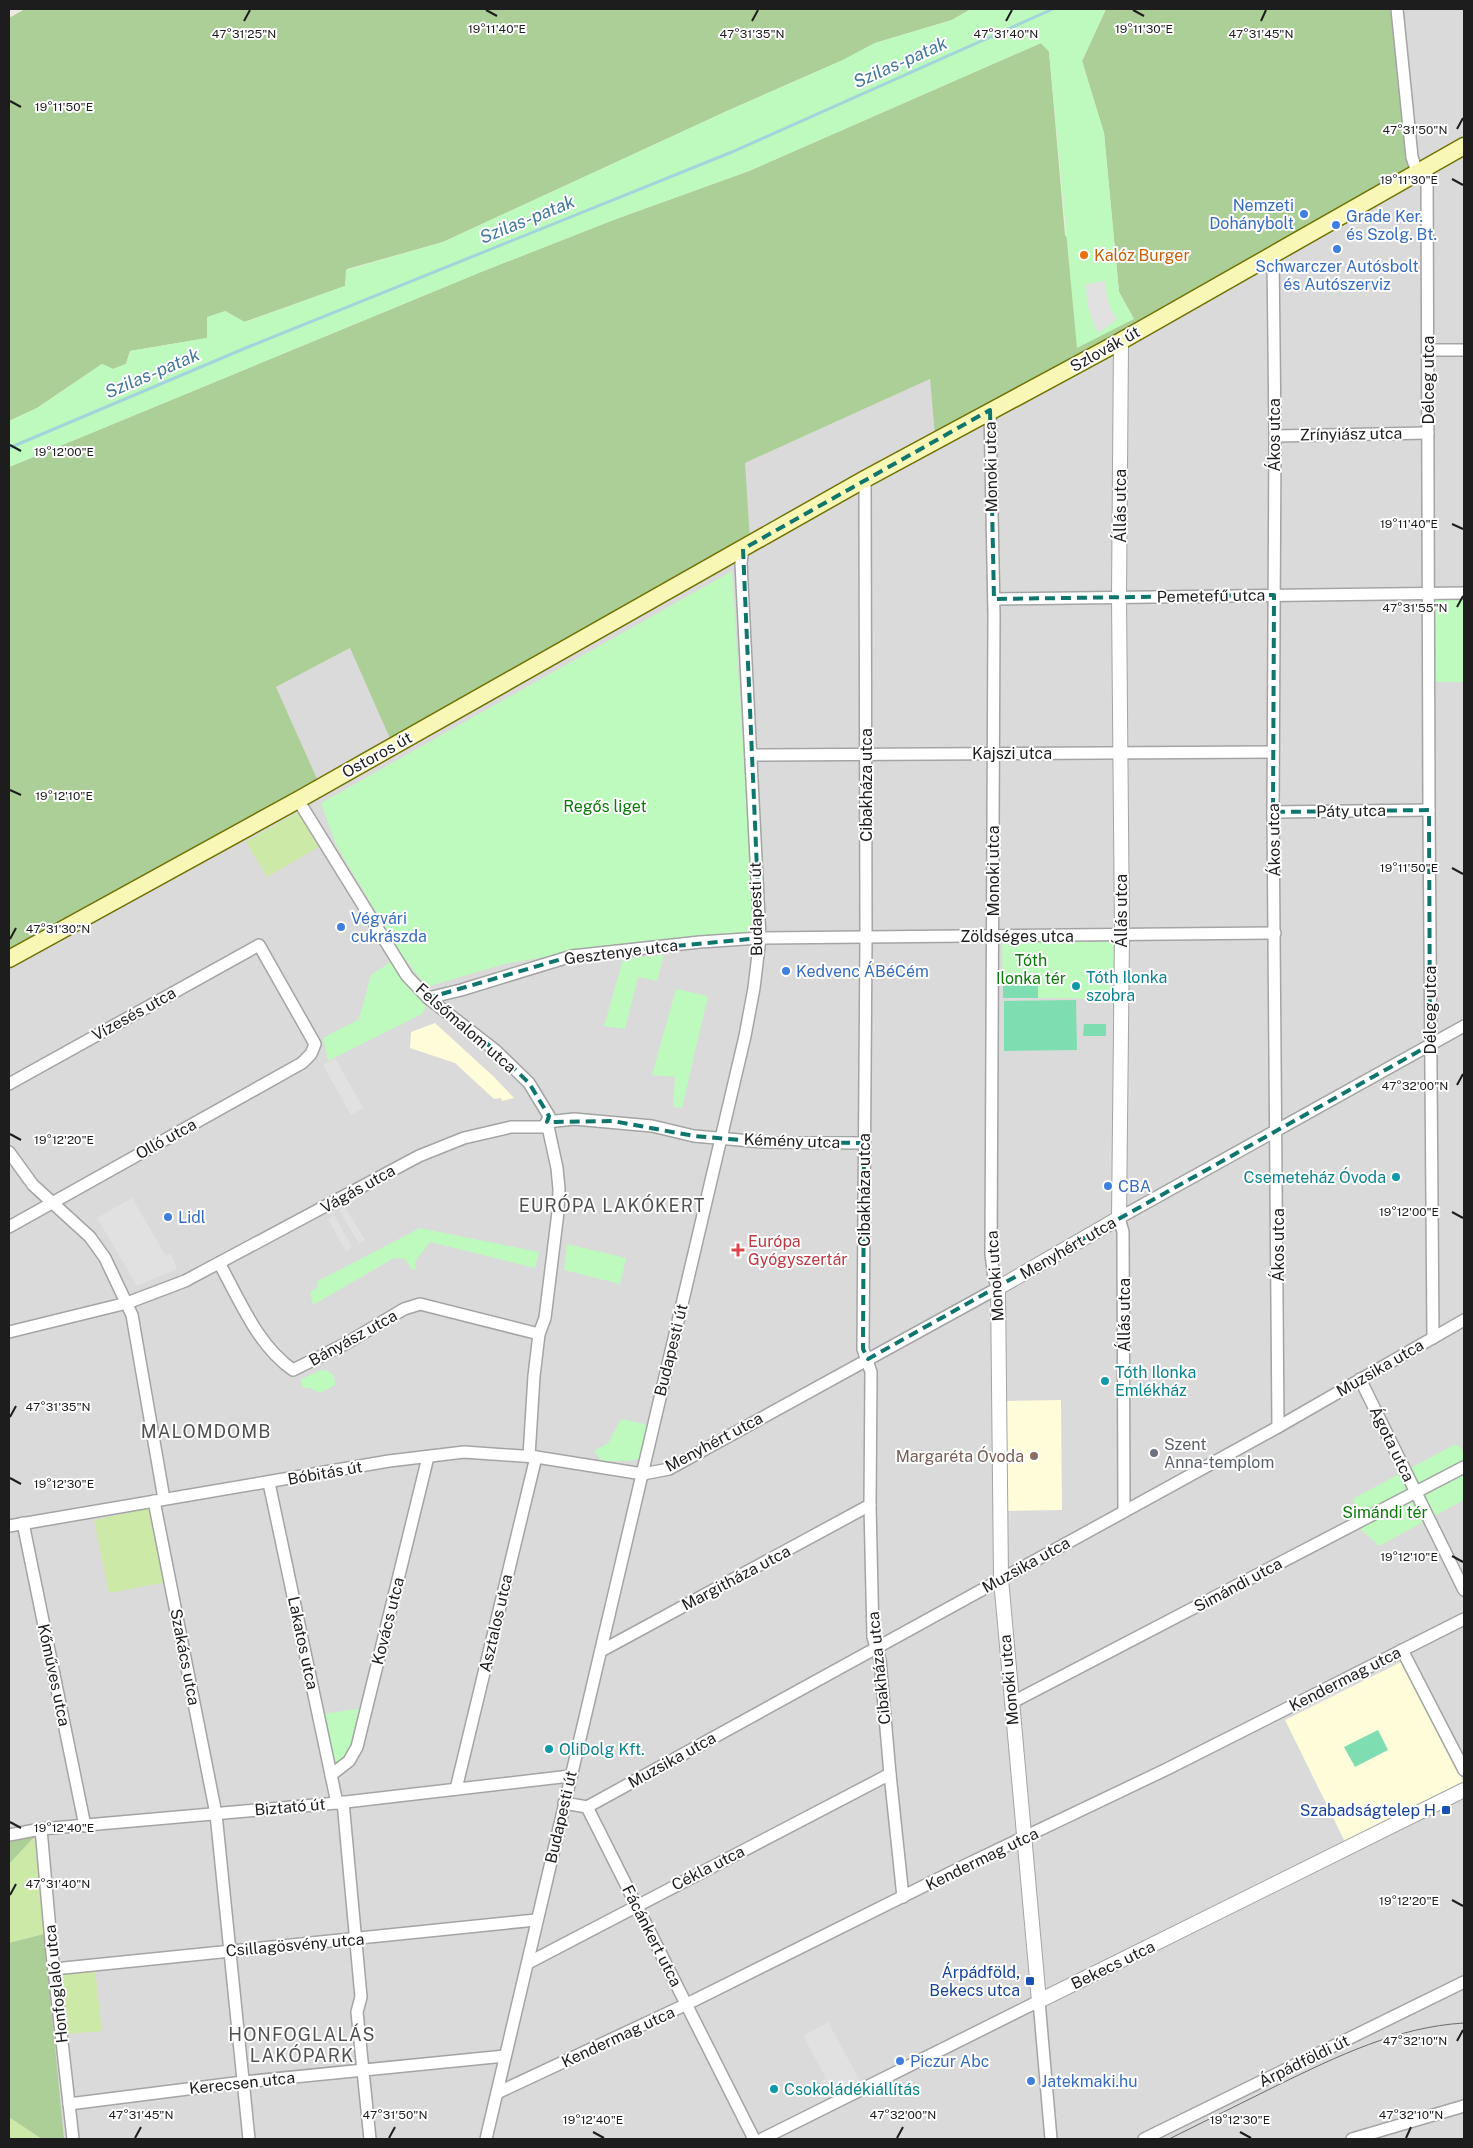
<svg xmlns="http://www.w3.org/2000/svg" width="1473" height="2148" viewBox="0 0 1473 2148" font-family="'Public Sans',sans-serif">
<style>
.residential{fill:#dbdada}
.education{fill:#fffcda}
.grass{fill:#cde9a7}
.forest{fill:#acce97}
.park{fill:#bef9be}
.pitch{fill:#7fdeb1}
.parking{fill:#e1e1e1}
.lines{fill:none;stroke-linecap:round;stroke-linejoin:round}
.stream{stroke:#a2d4dc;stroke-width:3}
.minor-casing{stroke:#a4a4a4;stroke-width:14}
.tertiary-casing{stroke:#a4a4a4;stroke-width:16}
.secondary-casing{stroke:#707304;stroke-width:19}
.minor{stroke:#fff;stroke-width:11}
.tertiary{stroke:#fff;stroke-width:14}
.secondary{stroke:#f9f7b5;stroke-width:16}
.tram{stroke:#6b6b6b;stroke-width:1}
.marked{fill:none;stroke:#0f766e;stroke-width:4;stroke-dasharray:10 6;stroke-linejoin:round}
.ticks{fill:none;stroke:#1d1d1d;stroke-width:2}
.shop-dot{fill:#3f7fe0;stroke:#fff;stroke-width:2}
.food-dot{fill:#e8710a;stroke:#fff;stroke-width:2}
.culture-dot{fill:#0f9aa8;stroke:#fff;stroke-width:2}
.health-dot{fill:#e0444e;stroke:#fff;stroke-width:2}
.worship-dot{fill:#6b7280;stroke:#fff;stroke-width:2}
.education-dot{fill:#8d6e63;stroke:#fff;stroke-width:2}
.transit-dot{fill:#1a4fb4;stroke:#fff;stroke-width:2}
.labels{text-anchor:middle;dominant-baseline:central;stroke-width:4;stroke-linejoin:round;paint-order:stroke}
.shop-label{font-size:16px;fill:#366cbe;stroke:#fff;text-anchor:start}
.food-label{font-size:16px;fill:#c56008;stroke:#fff;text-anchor:start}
.street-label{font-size:16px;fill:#1d1d1d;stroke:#fff}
.park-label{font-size:16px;fill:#0b7a0b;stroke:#fff}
.culture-label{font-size:16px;fill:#0d838f;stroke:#fff;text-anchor:start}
.health-label{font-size:16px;fill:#be3a42;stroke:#fff;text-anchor:start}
.worship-label{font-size:16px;fill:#5b616d;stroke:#fff;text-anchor:start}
.education-label{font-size:16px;fill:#785e54;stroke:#fff;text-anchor:end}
.transit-label{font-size:16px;fill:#164399;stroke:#fff;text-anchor:end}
.water-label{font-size:18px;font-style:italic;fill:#43789c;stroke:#fff}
.neighbourhood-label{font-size:18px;letter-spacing:1px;fill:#505050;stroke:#fff}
.ticks-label{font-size:12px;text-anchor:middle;fill:#1d1d1d;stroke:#fff;stroke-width:4;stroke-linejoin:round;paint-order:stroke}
</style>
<rect width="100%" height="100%" fill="#eee9e2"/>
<path class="residential" d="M1395,9H1464V2139H9V954L318,781L276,687L350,648L392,742L745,463L930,379L935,435L1119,336Z"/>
<g class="education">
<path d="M435,1023L494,1077L514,1098L502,1101L501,1098L494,1099L455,1063L410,1048L411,1032Z"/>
<path d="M1061,1400L1062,1510L1007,1511L1006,1401Z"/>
<path d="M1403,1661L1464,1783L1347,1846L1285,1720Z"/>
</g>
<g class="grass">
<path d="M301,810L322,845L267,877L246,842Z"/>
<path d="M151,1508L166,1582L109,1593L94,1520Z"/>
<path d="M34,1837L44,1934L9,1943V1864Z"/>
<path d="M95,1970L102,2031L67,2034L61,1974Z"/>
<path d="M9,2117L42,2139H9Z"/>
</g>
<g class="forest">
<path d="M25,9H971L952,20L875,43L843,60L727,111L443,242L347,269L345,286L244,322L225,311L207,338L130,351L126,364L113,369L102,364L37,408L9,421V18Z"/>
<path d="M1106,9H1395L1411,169L1119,336L935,436L930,379L745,463L750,541L392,743L350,648L276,687L318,781L9,954V467L481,272L616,219L749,171L1041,43L1049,51L1065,235L1134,319L1119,292L1104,133L1082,61Z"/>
<path d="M34,1837L9,1864V1842Z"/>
<path d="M44,1934L64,2139H42L9,2117V1943Z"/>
</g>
<g class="park">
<path d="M971,9H1106L1082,61L1104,133L1119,292L1134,319L1077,348L1049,52L1041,43L749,171L616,219L481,272L9,467V421L37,408L102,364L113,369L126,364L130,351L207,338V317L225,311L245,322L345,286L346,270L443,242L727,111L843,60L875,43L952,20Z"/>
<path d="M732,571L755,936L571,952L505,964L426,987L400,952L336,845L321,803Z"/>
<rect x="1428" y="593" width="36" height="89"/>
<path d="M1002,941L1114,942L1112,1000L1064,998H1003Z"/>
<path d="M664,955L657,981L638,977L625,1029L604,1026L623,959Z"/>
<path d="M393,960L426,1007L422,1014L328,1061L323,1038L359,1019L371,975Z"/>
<path d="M676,989L708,996L682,1108L673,1107L675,1077L652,1075Z"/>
<path d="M420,1228L539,1252L535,1268L430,1242L415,1262L416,1269L412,1270L405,1259L394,1258L313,1305L310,1292L317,1288L318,1281Z"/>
<path d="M567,1244L626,1258L620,1284L564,1270Z"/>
<path d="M321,1370L328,1371L334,1376L335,1385L320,1393L310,1388H304L301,1384V1379Z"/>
<path d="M621,1419L649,1425L642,1458L629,1461H602L594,1451L608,1443Z"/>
<path d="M1456,1444L1464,1451V1500L1379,1546L1355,1524L1354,1498Z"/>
<path d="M363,1708L353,1751L340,1763H335L331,1759L323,1714Z"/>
</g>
<g class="pitch">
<path d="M1038,976V998H1003V977Z"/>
<path d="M1076,1000L1077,1050L1004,1051V1001Z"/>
<path d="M1084,1024H1106V1036H1083Z"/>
<path d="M1378,1730L1388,1750L1355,1767L1344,1747Z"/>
</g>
<g class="parking">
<path d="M1105,281L1107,297L1111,310L1117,319L1099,333L1095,328L1087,304L1086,284Z"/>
<path d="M335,1058L363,1108L351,1115L323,1065Z"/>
<path d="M132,1198L166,1256L171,1254L177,1269L137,1286L97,1218Z"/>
<path d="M345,1207L365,1240L359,1244L339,1210Z"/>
<path d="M334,1215L352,1247L346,1251L328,1219Z"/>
<path d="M828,2022L864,2088L833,2104L821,2081L826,2078L803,2036Z"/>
</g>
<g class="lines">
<path class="stream" d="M9,448L248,347L732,152L1053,9"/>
<g class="minor-casing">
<g id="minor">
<path d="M1397,9L1412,157L1417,172"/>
<path d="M1427,167L1429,810L1433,1338"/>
<path d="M1273,253L1275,436L1273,812L1278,1427"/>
<path d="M1428,350H1464"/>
<path d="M1275,436L1428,433"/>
<path d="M865,479L866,937L863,1349L871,1372L870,1505L873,1637L880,1660L890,1774L903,1897"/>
<path d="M994,599L1464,593"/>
<path d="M751,755L1273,752"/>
<path d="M298,800L407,976L428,998L495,1050L529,1083L549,1116L547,1122L557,1168L559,1189L558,1212L545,1318L539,1334L534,1376L529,1456"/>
<path d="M1273,812L1429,810"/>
<path d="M428,998L461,990L572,956L700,942L760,938L1275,933"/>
<path d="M9,1084L259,945L315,1044L311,1054L302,1063L9,1227"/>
<path d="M9,1152L33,1185L90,1237L105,1258L132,1315L164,1499"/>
<path d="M219,1263C240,1300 257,1345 293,1370L345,1344L404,1309L420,1304L539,1334"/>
<path d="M9,1332L127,1303L185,1281L419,1156L464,1138L511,1127H543L547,1122L574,1119L652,1126L694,1136L763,1142L864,1143"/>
<path d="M1360,1379L1464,1590"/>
<path d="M269,1483L337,1803"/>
<path d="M154,1501L216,1814L249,2139"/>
<path d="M1124,1511L1123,1232L1119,1218L1464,1026"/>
<path d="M23,1523L85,1826"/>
<path d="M9,1526L389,1461L464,1452L536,1457L643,1474L669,1469L998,1288L994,1278L991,1254L994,614L990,410"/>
<path d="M1402,1650L1464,1770"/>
<path d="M601,1651L870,1505"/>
<path d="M1011,1703L1464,1467"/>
<path d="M331,1775L349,1761L357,1747L428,1457"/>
<path d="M456,1789L536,1457"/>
<path d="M343,1802L361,1997L357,2012L370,2139"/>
<path d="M564,1803L587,1807L754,2139"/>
<path d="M587,1807L1278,1427L1464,1320"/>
<path d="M41,1829L52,1953L73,2139"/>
<path d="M9,1835L41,1829L337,1803L570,1776"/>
<path d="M528,1963L890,1774"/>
<path d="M54,1969L536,1920"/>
<path d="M497,2093L687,2004L968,1864L1167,1769L1464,1619"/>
<path d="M69,2104L243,2082L505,2056"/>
<path d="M486,2139L745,1036L754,988L760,938L741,563L743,549"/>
<path d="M762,2139L1039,2001L1051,2139"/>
<path d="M1144,2139L1464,1982"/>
<path d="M1352,2139L1464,2106"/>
</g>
</g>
<g class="tertiary-casing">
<path id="tertiary" d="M1121,341L1119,598L1122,935L1119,1218L998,1288L1001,1579L1039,2001L1464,1790"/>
</g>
<g class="secondary-casing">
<path id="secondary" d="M9,959L298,800L865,479L1121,341L1464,146"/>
</g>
<use href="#minor" class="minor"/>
<use href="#tertiary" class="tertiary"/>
<use href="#secondary" class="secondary"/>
<path class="tram" d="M1169,2139C1205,2121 1242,2103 1278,2085C1338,2056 1397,2027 1464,2023"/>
</g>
<path class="marked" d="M990,410L994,599L1274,595L1273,812L1429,810L1430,1045L868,1359L863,1349L864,1143L763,1142L694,1136L613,1121L547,1122L549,1116L529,1083L495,1050L428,998L572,956L760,938L743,549Z"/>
<path class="ticks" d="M486,10L497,16M1133,10L1144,16M244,21L250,10M752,21L758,10M1006,21L1012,10M1261,21L1266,10M10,101L21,107M1457,129L1463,118M1452,179L1463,185M10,445L21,451M1452,524L1463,529M1457,607L1463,596M10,790L21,795M1452,868L1463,874M10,939L16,928M1457,1085L1463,1074M10,1134L21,1140M1452,1212L1463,1218M10,1417L16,1406M10,1478L21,1484M1452,1556L1463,1562M10,1822L21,1828M10,1895L16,1884M1452,1900L1463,1906M1457,2041L1463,2030M593,2132L604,2138M1240,2132L1251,2138M135,2138L141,2127M389,2138L395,2127M897,2138L903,2127M1406,2138L1411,2127"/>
<g class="shop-dot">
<circle cx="1304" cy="214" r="5"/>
<circle cx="1336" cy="225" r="5"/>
<circle cx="1337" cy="249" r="5"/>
<circle cx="341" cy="927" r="5"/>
<circle cx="786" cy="971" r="5"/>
<circle cx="1108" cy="1186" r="5"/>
<circle cx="168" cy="1217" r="5"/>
<circle cx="900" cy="2061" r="5"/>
<circle cx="1031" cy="2081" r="5"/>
</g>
<circle class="food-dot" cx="1084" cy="255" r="5"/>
<g class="culture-dot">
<circle cx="1076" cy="986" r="5"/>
<circle cx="1396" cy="1177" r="5"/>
<circle cx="1105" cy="1381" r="5"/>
<circle cx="549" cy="1749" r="5"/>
<circle cx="774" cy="2089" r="5"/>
</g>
<path class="health-dot" d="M735.5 1242.5h5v5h5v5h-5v5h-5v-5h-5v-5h5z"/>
<circle class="worship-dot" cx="1154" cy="1453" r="5"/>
<circle class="education-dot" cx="1034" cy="1456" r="5"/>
<g class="transit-dot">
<rect x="1441" y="1805" width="10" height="10" rx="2.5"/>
<rect x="1025" y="1976" width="10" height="10" rx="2.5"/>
</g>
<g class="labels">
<g class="shop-label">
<text x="1294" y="205" text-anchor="end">Nemzeti<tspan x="1294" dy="18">Dohánybolt</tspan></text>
<text x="1346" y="216">Grade Ker.<tspan x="1346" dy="18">és Szolg. Bt.</tspan></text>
<text x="1337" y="266" text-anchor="middle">Schwarczer Autósbolt<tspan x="1337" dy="18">és Autószerviz</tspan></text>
<text x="351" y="918">Végvári<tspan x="351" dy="18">cukrászda</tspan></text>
<text x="796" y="971">Kedvenc ÁBéCém</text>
<text x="1118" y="1186">CBA</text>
<text x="178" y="1217">Lidl</text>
<text x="910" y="2061">Piczur Abc</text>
<text x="1041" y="2081">Jatekmaki.hu</text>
</g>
<g class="food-label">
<text x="1094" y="255">Kalóz Burger</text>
</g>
<g class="street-label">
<text transform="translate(1105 349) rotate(-29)">Szlovák út</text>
<text transform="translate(1428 380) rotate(-90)">Délceg utca</text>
<text transform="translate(1351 434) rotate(-1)">Zrínyiász utca</text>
<text transform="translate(1274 435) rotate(-90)">Ákos utca</text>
<text transform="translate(991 467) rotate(-91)">Monoki utca</text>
<text transform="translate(1120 506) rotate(-90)">Állás utca</text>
<text transform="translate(1211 596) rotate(-1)">Pemetefű utca</text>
<text x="1012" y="753">Kajszi utca</text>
<text transform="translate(377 755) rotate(-29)">Ostoros út</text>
<text transform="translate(866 785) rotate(-90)">Cibakháza utca</text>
<text transform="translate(1351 811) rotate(-1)">Páty utca</text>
<text transform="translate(1274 840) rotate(-91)">Ákos utca</text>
<text transform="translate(993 871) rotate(-90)">Monoki utca</text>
<text transform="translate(756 909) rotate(-91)">Budapesti út</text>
<text transform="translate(1121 911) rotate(-90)">Állás utca</text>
<text x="1017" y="936">Zöldséges utca</text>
<text transform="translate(621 952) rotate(-7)">Gesztenye utca</text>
<text transform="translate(1430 1010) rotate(-90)">Délceg utca</text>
<text transform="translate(134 1014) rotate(-29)">Vízesés utca</text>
<text transform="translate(466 1028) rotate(41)">Felsőmalom utca</text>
<text transform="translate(166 1139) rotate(-29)">Olló utca</text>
<text transform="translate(792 1141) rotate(2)">Kémény utca</text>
<text transform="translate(358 1189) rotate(-29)">Vágás utca</text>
<text transform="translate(864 1190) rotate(-90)">Cibakháza utca</text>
<text transform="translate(1278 1245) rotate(-90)">Ákos utca</text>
<text transform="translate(1068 1248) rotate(-30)">Menyhért utca</text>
<text transform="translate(995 1276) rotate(-94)">Monoki utca</text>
<text transform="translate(1124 1315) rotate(-90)">Állás utca</text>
<text transform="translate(353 1338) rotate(-29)">Bányász utca</text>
<text transform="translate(671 1350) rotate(-76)">Budapesti út</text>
<text transform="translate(1380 1368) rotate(-30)">Muzsika utca</text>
<text transform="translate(714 1442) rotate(-28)">Menyhért utca</text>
<text transform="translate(1392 1444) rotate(64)">Ágota utca</text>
<text transform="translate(325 1473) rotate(-10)">Bóbitás út</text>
<text transform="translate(1026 1565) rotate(-29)">Muzsika utca</text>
<text transform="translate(736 1578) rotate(-28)">Margitháza utca</text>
<text transform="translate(1238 1585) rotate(-28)">Simándi utca</text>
<text transform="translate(388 1621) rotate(-76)">Kovács utca</text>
<text transform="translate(496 1623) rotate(-77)">Asztalos utca</text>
<text transform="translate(303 1643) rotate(78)">Lakatos utca</text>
<text transform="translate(185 1657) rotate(79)">Szakács utca</text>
<text transform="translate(879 1668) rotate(-96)">Cibakháza utca</text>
<text transform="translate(54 1675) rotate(78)">Kőműves utca</text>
<text transform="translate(1345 1679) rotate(-27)">Kendermag utca</text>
<text transform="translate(1009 1680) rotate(-95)">Monoki utca</text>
<text transform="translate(672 1760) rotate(-29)">Muzsika utca</text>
<text transform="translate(290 1807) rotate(-5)">Biztató út</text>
<text transform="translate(561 1817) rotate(-77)">Budapesti út</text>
<text transform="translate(982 1859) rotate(-26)">Kendermag utca</text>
<text transform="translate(708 1868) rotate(-27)">Cékla utca</text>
<text transform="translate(652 1936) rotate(63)">Fácánkert utca</text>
<text transform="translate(295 1945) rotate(-5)">Csillagösvény utca</text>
<text transform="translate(1113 1965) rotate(-26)">Bekecs utca</text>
<text transform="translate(56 1984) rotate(-96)">Honfoglaló utca</text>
<text transform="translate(618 2037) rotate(-25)">Kendermag utca</text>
<text transform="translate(1304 2061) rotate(-26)">Árpádföldi út</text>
<text transform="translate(242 2083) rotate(-6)">Kerecsen utca</text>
</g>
<g class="park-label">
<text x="605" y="806">Regős liget</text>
<text x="1031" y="960">Tóth<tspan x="1031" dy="18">Ilonka tér</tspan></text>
<text x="1385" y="1512">Simándi tér</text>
</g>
<g class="culture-label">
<text x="1086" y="977">Tóth Ilonka<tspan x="1086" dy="18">szobra</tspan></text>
<text x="1386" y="1177" text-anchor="end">Csemeteház Óvoda</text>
<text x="1115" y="1372">Tóth Ilonka<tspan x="1115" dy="18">Emlékház</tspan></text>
<text x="559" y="1749">OliDolg Kft.</text>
<text x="784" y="2089">Csokoládékiállítás</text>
</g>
<g class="health-label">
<text x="748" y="1241">Európa<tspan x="748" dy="18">Gyógyszertár</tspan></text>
</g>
<g class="worship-label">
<text x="1164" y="1444">Szent<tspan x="1164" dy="18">Anna-templom</tspan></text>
</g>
<g class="education-label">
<text x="1024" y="1456">Margaréta Óvoda</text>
</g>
<g class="transit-label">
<text x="1436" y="1810">Szabadságtelep H</text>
<text x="1020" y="1972">Árpádföld,<tspan x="1020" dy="18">Bekecs utca</tspan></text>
</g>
<g class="water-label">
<text transform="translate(900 62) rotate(-24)">Szilas-patak</text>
<text transform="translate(527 219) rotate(-22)">Szilas-patak</text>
<text transform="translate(152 373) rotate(-23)">Szilas-patak</text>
</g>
<g class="neighbourhood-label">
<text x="612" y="1205">EURÓPA LAKÓKERT</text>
<text x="206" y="1431">MALOMDOMB</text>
<text x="302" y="2034">HONFOGLALÁS<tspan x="302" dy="21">LAKÓPARK</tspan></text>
</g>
</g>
<g class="ticks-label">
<text x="497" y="33">19°11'40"E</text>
<text x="1144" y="33">19°11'30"E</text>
<text x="244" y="38">47°31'25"N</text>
<text x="752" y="38">47°31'35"N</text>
<text x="1006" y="38">47°31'40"N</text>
<text x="1261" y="38">47°31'45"N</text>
<text x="64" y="111">19°11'50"E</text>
<text x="1415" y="134">47°31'50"N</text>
<text x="1409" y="184">19°11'30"E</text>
<text x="64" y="456">19°12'00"E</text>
<text x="1409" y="528">19°11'40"E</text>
<text x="1415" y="612">47°31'55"N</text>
<text x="64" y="800">19°12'10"E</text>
<text x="1409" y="872">19°11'50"E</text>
<text x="58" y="933">47°31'30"N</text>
<text x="1415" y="1090">47°32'00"N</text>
<text x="64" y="1144">19°12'20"E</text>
<text x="1409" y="1216">19°12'00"E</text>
<text x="58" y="1411">47°31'35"N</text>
<text x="64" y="1488">19°12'30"E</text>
<text x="1409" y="1561">19°12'10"E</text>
<text x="64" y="1832">19°12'40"E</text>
<text x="58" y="1888">47°31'40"N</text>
<text x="1409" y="1905">19°12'20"E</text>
<text x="1415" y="2045">47°32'10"N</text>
<text x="141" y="2119">47°31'45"N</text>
<text x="395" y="2119">47°31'50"N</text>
<text x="903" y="2119">47°32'00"N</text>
<text x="1411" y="2119">47°32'10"N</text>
<text x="593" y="2124">19°12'40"E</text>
<text x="1240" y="2124">19°12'30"E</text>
</g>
<rect width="1473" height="2148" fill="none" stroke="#1d1d1d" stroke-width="20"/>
</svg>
